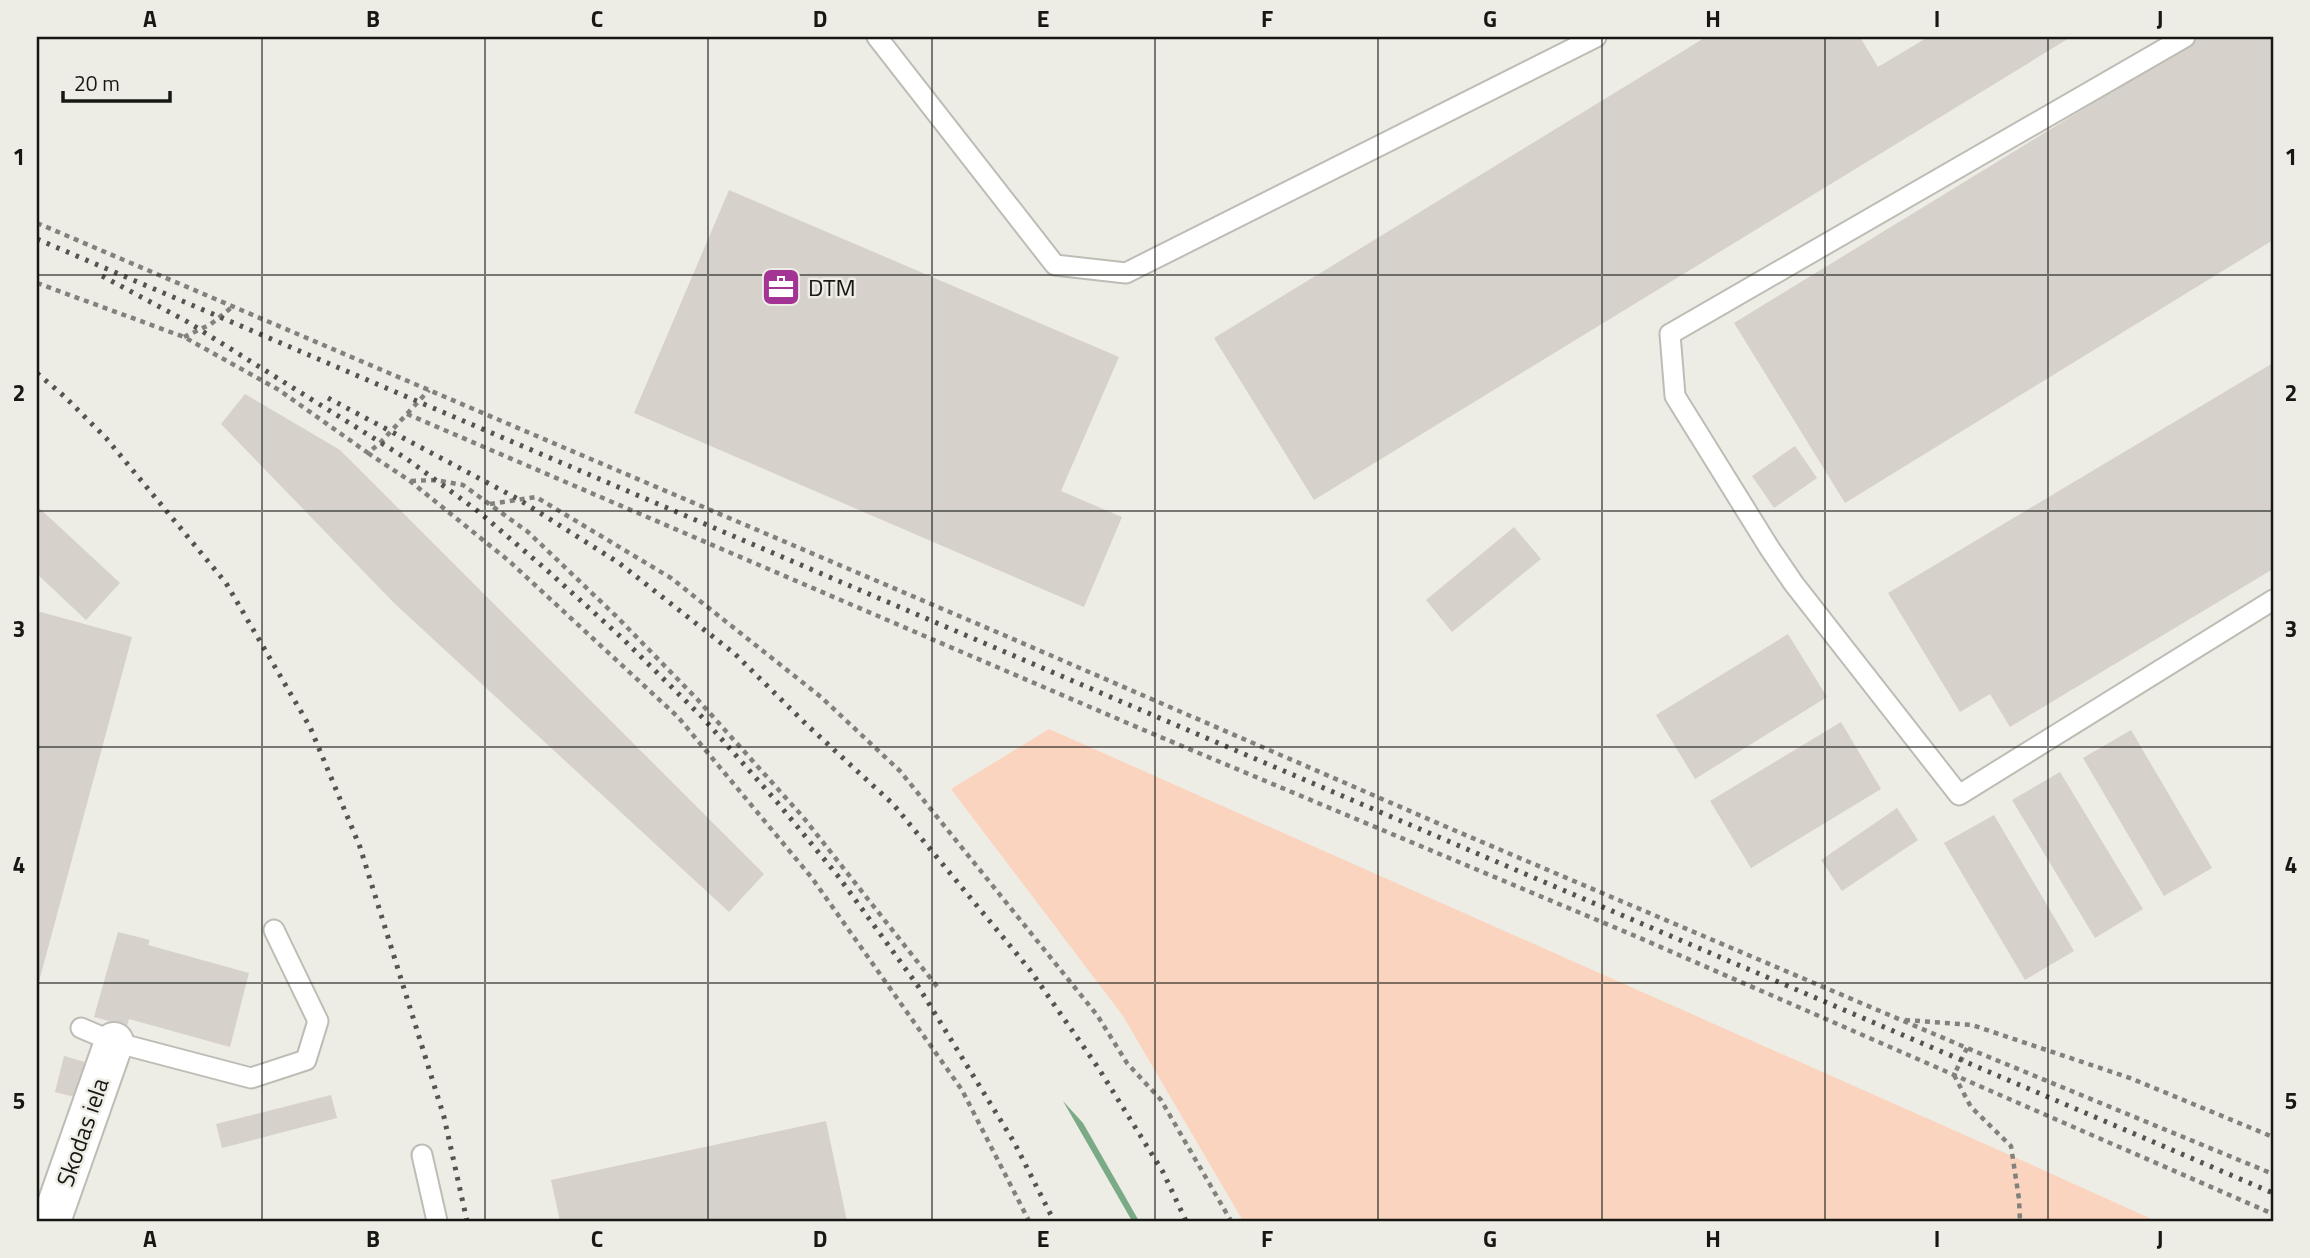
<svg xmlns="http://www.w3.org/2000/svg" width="2310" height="1258" viewBox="0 0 2310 1258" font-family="'Titillium Web',sans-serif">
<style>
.green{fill:#fad4bf}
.water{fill:#7baa87}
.building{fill:#d6d1ca}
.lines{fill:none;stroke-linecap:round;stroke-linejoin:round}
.service-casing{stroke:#bdbcb5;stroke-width:23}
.minor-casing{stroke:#bdbcb5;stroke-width:42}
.path{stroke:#82827c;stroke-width:4.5;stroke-dasharray:5 5;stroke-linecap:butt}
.service{stroke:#fff;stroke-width:19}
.minor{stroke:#fff;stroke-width:38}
.rail{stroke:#545450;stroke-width:5;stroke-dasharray:3.5 7;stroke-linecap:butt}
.grid{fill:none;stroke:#171714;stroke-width:2;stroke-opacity:0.55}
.labels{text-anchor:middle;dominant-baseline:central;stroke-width:5;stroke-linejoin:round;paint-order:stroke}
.poi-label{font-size:24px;fill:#171714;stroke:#eeede5;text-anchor:start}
.street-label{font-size:24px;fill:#171714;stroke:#eeede5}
.neatline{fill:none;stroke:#171714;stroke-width:2.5}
.grid-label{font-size:23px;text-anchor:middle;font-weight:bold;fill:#171714}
</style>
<rect width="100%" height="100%" fill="#eeede5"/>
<path class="green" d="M1049,729L2021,1160L2156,1221H1243L1123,1016L951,789Z"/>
<path class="water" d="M1063,1101L1083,1123L1139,1221H1132Z"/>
<g class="building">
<path d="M1706,37H1860L1878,67L1928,37H2071L1314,500L1214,338Z"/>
<path d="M2201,37H2273V240L1845,503L1734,323Z"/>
<path d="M729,190L1119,357L1061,491L1122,517L1084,607L634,413Z"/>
<path d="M2273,363V569L2010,727L1990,694L1960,712L1888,593Z"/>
<path d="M245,394L340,450L764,874L729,912L394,603L221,424Z"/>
<path d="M1795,446L1817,478L1774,508L1752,476Z"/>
<path d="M37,506L120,583L86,620L37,574Z"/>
<path d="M1514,527L1541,559L1452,632L1426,600Z"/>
<path d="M37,611L132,637L38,985H37Z"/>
<path d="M1788,634L1827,697L1695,779L1656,715Z"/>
<path d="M1841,722L1881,789L1751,868L1710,801Z"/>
<path d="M2131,730L2212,868L2164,896L2083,758Z"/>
<path d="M2060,772L2143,909L2095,938L2012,800Z"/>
<path d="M1897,808L1918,840L1842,891L1821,860Z"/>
<path d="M1994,815L2074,951L2025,980L1944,843Z"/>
<path d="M118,932L150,940L148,945L249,973L230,1047L129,1019L127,1026L94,1017Z"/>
<path d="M64,1056L85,1062L75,1097L55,1092Z"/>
<path d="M331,1095L337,1118L222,1148L216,1124Z"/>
<path d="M826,1121L847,1221H560L551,1180Z"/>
</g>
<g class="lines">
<g class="service-casing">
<g id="service">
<path d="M877,37L1055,265L1126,273L1596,37"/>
<path d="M2185,37L1670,334L1675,396L1770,549L1794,584L1959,795L2273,600"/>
<path d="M81,1028L114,1042L251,1078L306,1060L318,1021L274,930"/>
<path d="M422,1155L437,1221"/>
</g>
</g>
<g class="minor-casing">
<path id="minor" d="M51,1221L114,1042"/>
</g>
<g class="path">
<path d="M37,223L1006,636L1449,828L1967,1048L2273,1174"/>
<path d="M37,283L184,337L279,390L368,453L381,442L429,390"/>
<path d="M184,337L211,324L232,307"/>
<path d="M407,414L1139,728L1640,938L2273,1214"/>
<path d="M368,453L410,481L509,561L678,717L812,878L962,1090L1029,1221"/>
<path d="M411,481L435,480L463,485L528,532L617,617L698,700L803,817L939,989"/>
<path d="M490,504L536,497L671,578L821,697L900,771L1097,1015L1127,1063L1161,1100L1231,1221"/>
<path d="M1905,1020L1972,1025L2130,1078L2273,1137"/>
<path d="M1967,1048L1954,1075L1971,1107L2011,1146L2019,1199L2020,1221"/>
</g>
<use href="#service" class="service"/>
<use href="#minor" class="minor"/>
<g class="rail">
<path d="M37,239L2273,1193"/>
<path d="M102,276L186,321L407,459L479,512L549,572L621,637L703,718L777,802L838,876L918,986L1014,1142L1054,1221"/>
<path d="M37,373L65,397L106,438L226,583L310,727L360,847L444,1117L467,1221"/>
<path d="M328,398L518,499L619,563L735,654L807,725L893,804L1030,970L1099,1069L1163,1172L1186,1221"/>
</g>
</g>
<path class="grid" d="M262,37V1221M485,37V1221M708,37V1221M932,37V1221M1155,37V1221M1378,37V1221M1602,37V1221M1825,37V1221M2048,37V1221M37,275H2273M37,511H2273M37,747H2273M37,983H2273"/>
<defs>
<g id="office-square" transform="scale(2.0125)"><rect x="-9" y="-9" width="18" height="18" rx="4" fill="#a33493" stroke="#eeede5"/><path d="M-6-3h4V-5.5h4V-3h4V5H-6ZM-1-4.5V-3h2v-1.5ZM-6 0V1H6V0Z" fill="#fff"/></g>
</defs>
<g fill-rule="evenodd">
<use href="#office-square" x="781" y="287"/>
</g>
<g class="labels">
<g class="poi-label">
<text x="808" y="287">DTM</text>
</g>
<g class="street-label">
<text transform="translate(82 1132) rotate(-71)">Skodas iela</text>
</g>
</g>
<rect width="2310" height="1258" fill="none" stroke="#eeede5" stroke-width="77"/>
<path d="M63 91v10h107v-10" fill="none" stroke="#171714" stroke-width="3.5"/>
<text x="74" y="91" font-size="21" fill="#171714" stroke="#eeede5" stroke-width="5" paint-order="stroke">20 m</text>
<rect x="38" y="38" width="2234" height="1182" class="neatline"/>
<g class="grid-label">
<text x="150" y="27">A</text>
<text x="373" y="27">B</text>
<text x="597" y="27">C</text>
<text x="820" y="27">D</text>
<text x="1043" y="27">E</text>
<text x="1267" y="27">F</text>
<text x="1490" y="27">G</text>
<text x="1713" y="27">H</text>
<text x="1937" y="27">I</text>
<text x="2160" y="27">J</text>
<text x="19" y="165">1</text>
<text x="2291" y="165">1</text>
<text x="19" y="401">2</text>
<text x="2291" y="401">2</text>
<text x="19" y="637">3</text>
<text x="2291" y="637">3</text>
<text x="19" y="873">4</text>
<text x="2291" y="873">4</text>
<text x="19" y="1109">5</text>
<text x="2291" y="1109">5</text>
<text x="150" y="1247">A</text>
<text x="373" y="1247">B</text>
<text x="597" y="1247">C</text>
<text x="820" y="1247">D</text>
<text x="1043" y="1247">E</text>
<text x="1267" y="1247">F</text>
<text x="1490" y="1247">G</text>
<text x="1713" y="1247">H</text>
<text x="1937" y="1247">I</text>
<text x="2160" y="1247">J</text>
</g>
</svg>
